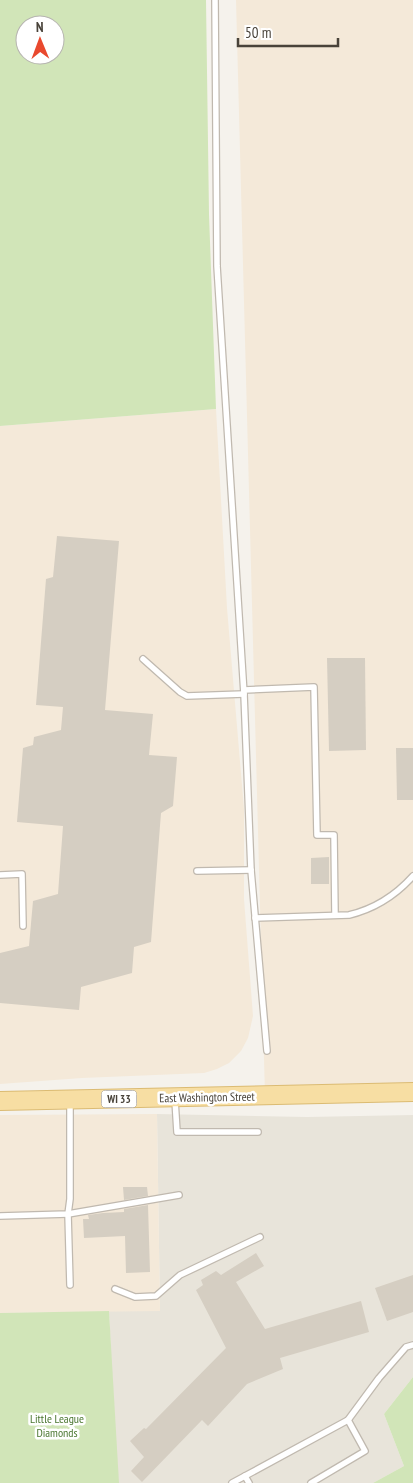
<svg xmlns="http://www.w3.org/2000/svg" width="413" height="1483" viewBox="0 0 413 1483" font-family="'PT Sans Narrow',sans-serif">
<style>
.residential{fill:#e8e4da}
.commercial{fill:#f4e9d9}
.green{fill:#d1e5b8;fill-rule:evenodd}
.building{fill:#d5cec2}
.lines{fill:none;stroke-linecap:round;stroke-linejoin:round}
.lane-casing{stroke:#c0b9af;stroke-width:8}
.primary-casing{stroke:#dbbb73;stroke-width:20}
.lane{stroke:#fff;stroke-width:5.5}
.primary{stroke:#f7dea3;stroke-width:18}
.labels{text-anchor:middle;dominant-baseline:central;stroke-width:5;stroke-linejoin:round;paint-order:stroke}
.shield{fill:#fff;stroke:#807b75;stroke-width:1}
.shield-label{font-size:11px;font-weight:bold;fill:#49433a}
.street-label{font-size:12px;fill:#49433a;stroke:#fff}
.park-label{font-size:12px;fill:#4b7731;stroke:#fff}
</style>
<rect width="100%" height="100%" fill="#f5f2ec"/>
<path class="residential" d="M157,1114L307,1117L413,1115V1377L384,1414L404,1466L373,1483H119L117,1482L109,1311H160Z"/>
<g class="commercial">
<path d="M236,0H413V1088L265,1096Z"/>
<path d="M216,409L227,608L244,809V899L253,1016L248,1038L241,1051L229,1063L217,1069L204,1073L82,1078L0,1084V426Z"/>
<path d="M157,1114L160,1311L0,1313V1115Z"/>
</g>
<g class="green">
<path d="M0,0H206L209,214L216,409L0,426ZM25,25H55V55H25Z"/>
<path d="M109,1311L119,1483H0V1313Z"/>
<path d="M413,1377V1483H373L404,1466L384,1414Z"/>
</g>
<g class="building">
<path d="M57,536L119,541L105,710L153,714L149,755L177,757L173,806L161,813L151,942L134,947L132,973L81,987L79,1010L0,1003V953L29,946L33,901L58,894L63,826L17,822L23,748L33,745L34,737L61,730L63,707L36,705L46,579L53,577Z"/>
<path d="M327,658H365L366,750L329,751Z"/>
<path d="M396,748H413V800H397Z"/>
<path d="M329,857V884H311V858Z"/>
<path d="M123,1187H147L148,1196L124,1200Z"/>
<path d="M148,1205L150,1272L126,1273L125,1236L84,1238L83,1219H89L88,1215L103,1213L124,1212V1209Z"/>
<path d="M256,1253L264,1266L236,1282L265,1329L361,1301L369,1332L280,1358L283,1369L247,1384L208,1426L202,1420L142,1482L131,1471L144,1457L130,1441L144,1428L146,1429L226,1348L196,1290L203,1285L201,1280L216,1271L221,1275Z"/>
<path d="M413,1275V1312L387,1321L375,1288Z"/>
</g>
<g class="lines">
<g class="lane-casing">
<g id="lane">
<path d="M215,0L217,266L244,694L251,870L267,1051"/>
<path d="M143,659L180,692L187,696L244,694"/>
<path d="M244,690L314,687L317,835H334L335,915"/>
<path d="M197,871L251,870"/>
<path d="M0,875L22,874L23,926"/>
<path d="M255,918L349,915C374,909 396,895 413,876"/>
<path d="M175,1100L177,1132H258"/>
<path d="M70,1102V1199L68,1214L70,1285"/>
<path d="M0,1216L68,1214L179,1195"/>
<path d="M115,1289L135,1297L156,1296L180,1275L260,1237"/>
<path d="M232,1483L245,1476"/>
<path d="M249,1483L245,1476L348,1420L379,1378L406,1347L413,1345"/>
<path d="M311,1483L365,1451L348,1420"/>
</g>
</g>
<g class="primary-casing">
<path id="primary" d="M0,1101L413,1092"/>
</g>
<use href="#lane" class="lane"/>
<use href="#primary" class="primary"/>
</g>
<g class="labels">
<rect class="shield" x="101.5" y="1090.5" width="35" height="17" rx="4"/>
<g class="shield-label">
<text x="119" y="1099">WI 33</text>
</g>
<g class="street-label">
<text transform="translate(207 1097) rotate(-1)">East Washington Street</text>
</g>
<g class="park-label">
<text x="57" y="1418">Little League<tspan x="57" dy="14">Diamonds</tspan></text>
</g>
</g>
<g transform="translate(40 40) rotate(359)"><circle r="24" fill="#ffffff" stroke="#b6b4b0"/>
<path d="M0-4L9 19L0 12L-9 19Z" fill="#e9492e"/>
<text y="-8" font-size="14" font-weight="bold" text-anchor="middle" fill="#49433a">N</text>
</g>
<path d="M238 38v8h100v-8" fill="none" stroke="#49433a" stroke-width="2.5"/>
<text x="245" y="38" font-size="15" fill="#49433a" stroke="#ffffff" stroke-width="4" paint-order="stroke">50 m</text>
</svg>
